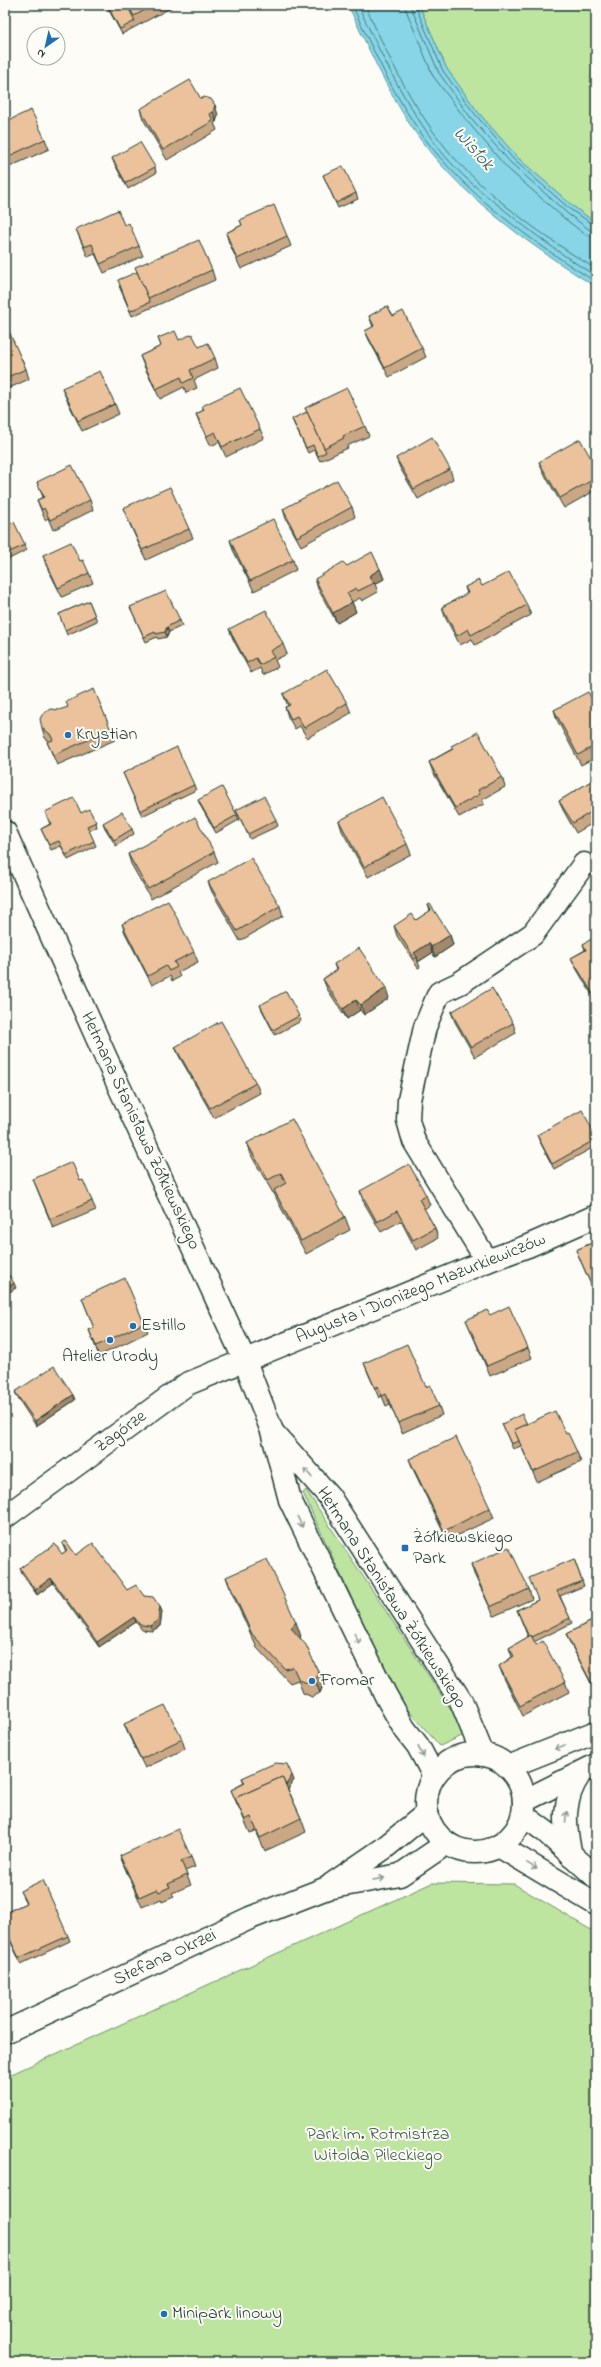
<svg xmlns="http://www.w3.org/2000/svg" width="601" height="2367" viewBox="0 0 601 2367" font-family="'Indie Flower',sans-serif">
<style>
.green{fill:#bee5a0;stroke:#6e916a}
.water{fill:#87d5e6;stroke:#5d989f}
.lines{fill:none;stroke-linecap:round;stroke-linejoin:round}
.shore{stroke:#497a7b;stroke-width:1}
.street-casing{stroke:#1f3d34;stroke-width:25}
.secondary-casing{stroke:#1f3d34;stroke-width:25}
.street{stroke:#fdfcf7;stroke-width:22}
.secondary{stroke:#fdfcf7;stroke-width:22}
.wall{fill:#caa785;stroke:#1f3d34}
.shaded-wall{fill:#a4886c;stroke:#1f3d34}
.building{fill:#ebc29b;stroke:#1f3d34}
.oneway{stroke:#8e9c96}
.poi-dot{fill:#1f6fb2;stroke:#fdfcf7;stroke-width:1.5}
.labels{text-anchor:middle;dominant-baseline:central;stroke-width:4;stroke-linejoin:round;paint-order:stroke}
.poi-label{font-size:18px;fill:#1f3d34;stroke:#fdfcf7;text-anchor:start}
.street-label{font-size:18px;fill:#1f3d34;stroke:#fdfcf7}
.park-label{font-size:18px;fill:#3f5f4a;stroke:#fdfcf7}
.water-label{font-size:19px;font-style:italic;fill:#396360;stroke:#fdfcf7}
</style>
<rect width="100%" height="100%" fill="#fdfcf7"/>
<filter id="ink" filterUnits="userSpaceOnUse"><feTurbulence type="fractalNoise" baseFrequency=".025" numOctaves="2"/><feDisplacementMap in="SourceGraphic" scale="8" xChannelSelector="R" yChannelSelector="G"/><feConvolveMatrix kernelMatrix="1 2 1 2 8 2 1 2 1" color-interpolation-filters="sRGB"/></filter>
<g filter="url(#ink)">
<g class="green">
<path d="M419,5H596V223L574,207L517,157L478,112L447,69Z"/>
<path d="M306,1490L452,1711L464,1735L440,1746L403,1704L375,1649L303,1493Z"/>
<path d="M432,1883L514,1884L596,1933V2362H5V2077Z"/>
</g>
<path class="water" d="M348,5H419L447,69L478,112L517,157L574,207L596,223V287C540,252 478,208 435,158C398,115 372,56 348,5Z"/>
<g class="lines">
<g class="shore">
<path d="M352,5C376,56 401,112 438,155C478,203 543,249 596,282"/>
<path d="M358,5C381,55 406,106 440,150C458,173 480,191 502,208C532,233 563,256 596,276"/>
<path d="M365,5C387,54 411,105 445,147C480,191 548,240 596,269"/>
<path d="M404,5L433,76L467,121L507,168L565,219L586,235L596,237"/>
<path d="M410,5L439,73L471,118L511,163L568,214L590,230L596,231"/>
<path d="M415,5L443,71L475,114L514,160L571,210L596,226"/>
</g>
<g class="street-casing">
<g id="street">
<path d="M487,1261L414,1141L408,1120L409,1100L425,1027L439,993L460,983L533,934L584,864"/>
<path d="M5,1517L187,1384L487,1261L528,1246L596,1216"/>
<path d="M332,1884L383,1849L427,1813"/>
<path d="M5,2032L250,1918L327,1888L400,1875L447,1843"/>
</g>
</g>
<g class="secondary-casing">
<g id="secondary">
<path d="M5,832L106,1058L245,1361L272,1431L290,1500L386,1696L404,1728L418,1746L434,1776"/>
<path d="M275,1435L329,1496L461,1701L483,1755"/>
<circle cx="475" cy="1803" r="49"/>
<path d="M508,1767L596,1732"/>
<path d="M524,1801L596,1765"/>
<path d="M523,1815L546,1832L596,1877"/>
<path d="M499,1846L596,1904"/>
<path d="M571,1855C564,1826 562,1799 580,1774"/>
</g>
</g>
<use href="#street" class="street"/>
<use href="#secondary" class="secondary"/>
</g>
<g class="wall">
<path d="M106,5H176L122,34Z"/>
<path d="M201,99L218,115L216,122L214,123L217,130L167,160L143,119L140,109Z"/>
<path d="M5,122L45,139L49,149L5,169Z"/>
<path d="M112,158L155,167L156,173L128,189L114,163Z"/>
<path d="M323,175L356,193L358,199L338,208Z"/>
<path d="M240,220L287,236L291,246L241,269L229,243L226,233L242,225Z"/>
<path d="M124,225L139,246L143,256L104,273L95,254L88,257L80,239L76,229Z"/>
<path d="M212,270L215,280L132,316L119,286Z"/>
<path d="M369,316H393L422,348L426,357L389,377L369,340L365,331L373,327Z"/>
<path d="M5,328L26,369L29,379L5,390Z"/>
<path d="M158,338L179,340L199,347L215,358L218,368L194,380L197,388L186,393L184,387L160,399L144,366L140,356L161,346Z"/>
<path d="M62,388L115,404L119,414L82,431L66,398Z"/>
<path d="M202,406L260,429L264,438L226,457L219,442L211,446L200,424L196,414L204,410Z"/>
<path d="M305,408L365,426L369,436L347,446L348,448L320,461L314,450L308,453L294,424L292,419L307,412Z"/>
<path d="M396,458L450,469L453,479L418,499L400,468Z"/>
<path d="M539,462L596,467V490L564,508L543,472Z"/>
<path d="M37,482L90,500L93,510L53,530L48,518L45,520L37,500L43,497Z"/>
<path d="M352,507L355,517L301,546L286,519L283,509Z"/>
<path d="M123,508L189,529L193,538L146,560L127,518Z"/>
<path d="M5,526L25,545L27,550L5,561Z"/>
<path d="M230,540L293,560L296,570L254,591L233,550Z"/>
<path d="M43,555L80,561L89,573L93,583L62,597L46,565Z"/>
<path d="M347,566L380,569L384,579L375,584L378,592L362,601L360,598L352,602L356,612L337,623L318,589L315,579Z"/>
<path d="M482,586L527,605L531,615L475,645L472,639L460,645L445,617L442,607L467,594L465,587Z"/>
<path d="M89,601L97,621L67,635L59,614Z"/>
<path d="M130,607L180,620L182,626L169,632L167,637L158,639L157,637L146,642Z"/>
<path d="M229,629L283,644L287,654L275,660L278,667L263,675L260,668L251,673L233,639Z"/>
<path d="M283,694L347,703L351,713L307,738L300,726L295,729L288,717L285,707L288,706Z"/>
<path d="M596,707V757L581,765L557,720L554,710Z"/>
<path d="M42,728L111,730L115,740L57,765L47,742L49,741L45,738Z"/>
<path d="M452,749L502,777L505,787L482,800L484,804L459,817L433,772L429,762Z"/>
<path d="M123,773L194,785L196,790L142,816Z"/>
<path d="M596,778V821L576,833L563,810L559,801Z"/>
<path d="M198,800L237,815L239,820L216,833L200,805Z"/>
<path d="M236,810L276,820L278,826L250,839Z"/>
<path d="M45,812L81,813L96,822L97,827L89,831L96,846L68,860L61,846L51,850L41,829L50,824Z"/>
<path d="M339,821L407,844L411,854L368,877L342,831Z"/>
<path d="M103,823L132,829L134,834L116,846L105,828Z"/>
<path d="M214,852L218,862L151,899L131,864L128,854Z"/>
<path d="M208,882L280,906L283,916L240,941L212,892Z"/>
<path d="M428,905L450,935L453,945L435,957L432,953L418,962L420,967L418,968L397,936L394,926L416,920L430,911Z"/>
<path d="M122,924L194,952L198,962L178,972L180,977L172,981L170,976L152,985L125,933Z"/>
<path d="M596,939V999L595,1000L573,963L571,958L585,950L583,944Z"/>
<path d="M334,964L389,998L364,1015L360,1010L347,1019L327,989L323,979L336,970Z"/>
<path d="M260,1005L299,1016L301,1021L275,1035L262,1010Z"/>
<path d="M451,1012L513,1023L516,1033L475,1057L455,1022Z"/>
<path d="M175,1047L256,1083L260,1093L214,1118L179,1056Z"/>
<path d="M537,1135L596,1136V1146L554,1169L539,1140Z"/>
<path d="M247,1143L345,1217L350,1230L306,1254L279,1204L274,1193H273L252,1157Z"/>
<path d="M33,1179L80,1181L92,1201L96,1210L53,1228Z"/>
<path d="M360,1191L426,1195L430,1205L424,1209L435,1228L438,1238L416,1250L401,1221L381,1232L363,1201Z"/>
<path d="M596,1241V1285L592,1287L576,1250Z"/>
<path d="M82,1298L144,1323L148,1332L99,1356L89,1330L94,1328Z"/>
<path d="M466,1320L528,1348L532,1358L490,1376L470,1329Z"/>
<path d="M364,1363L426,1387L439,1406L442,1415L402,1433L390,1404L386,1406L382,1396L379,1398L368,1373Z"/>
<path d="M15,1392L73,1395L75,1400L36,1426L17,1397Z"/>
<path d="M502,1424H527L566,1434L577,1452L581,1462L537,1482L521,1446L513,1449Z"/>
<path d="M409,1459L490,1508L494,1518L447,1540L413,1469Z"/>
<path d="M62,1543L76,1555L127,1590L144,1596L160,1607L162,1612L160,1626L152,1631L142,1630L136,1622L99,1647L53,1583L37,1595L22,1574L20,1568L62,1554L66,1551L64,1548Z"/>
<path d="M574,1559L584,1586L560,1596L572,1623L534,1642L536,1645L565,1682L569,1692L523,1716L503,1676L499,1666L512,1657L509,1648L528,1637L517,1610L538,1600Z"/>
<path d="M471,1564L529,1589L532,1599L494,1616L474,1574Z"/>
<path d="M226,1577L301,1636L300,1637L318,1671L323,1685L320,1693L312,1697L303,1693L298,1680L290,1683L257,1648L231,1591Z"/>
<path d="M596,1619V1693L568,1639L566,1634Z"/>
<path d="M124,1724L182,1739L185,1749L145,1768L128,1734Z"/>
<path d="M242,1778L294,1780L288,1789L301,1818L306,1832L265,1851L256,1831L250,1833L231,1790L244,1783Z"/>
<path d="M120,1856L191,1857L195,1867L185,1871L191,1885L172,1893L174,1897L162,1902L161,1899L142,1907L124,1866Z"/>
<path d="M20,1891L68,1936L70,1941L21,1964L8,1936L6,1931L9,1930L5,1922V1913L26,1903Z"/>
<path d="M5,2350L9,2358L5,2360Z"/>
</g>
<g class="shaded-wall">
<path d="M215,105L218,115L216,122L213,112Z"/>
<path d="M380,569L384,579L375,584L374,583L369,576Z"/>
<path d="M352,602L356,612L337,623L333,613Z"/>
<path d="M167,627L169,632L167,637L165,632Z"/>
<path d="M450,935L453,945L435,957L431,947Z"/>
<path d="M429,943L432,953L418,962L417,957L414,953Z"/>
<path d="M386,988L389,998L364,1015L361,1005Z"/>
<path d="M356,1000L360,1010L347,1019L343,1009Z"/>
<path d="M14,1283L16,1288L5,1295V1289Z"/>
<path d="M73,1395L75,1400L36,1426L35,1421Z"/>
<path d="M51,1578L53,1583L37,1595L35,1590Z"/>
<path d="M160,1607L162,1612L160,1626L152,1631L150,1626Z"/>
<path d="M134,1617L136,1622L99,1647L97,1642Z"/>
<path d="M296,1622L301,1636L296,1641L291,1628Z"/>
<path d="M318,1671L323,1685L320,1693L315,1680Z"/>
<path d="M292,1775L294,1780L287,1791L285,1785Z"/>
</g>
<g class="building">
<path d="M107,5H127L135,21L120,29Z"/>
<path d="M128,5H154L134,16Z"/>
<path d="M190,80L201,99L204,97L211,99L215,105L213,112L210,114L213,121L163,150L140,109Z"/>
<path d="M31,110L45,139L5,158V122Z"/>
<path d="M140,142L155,167L126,183L112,158Z"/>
<path d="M343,166L356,193L336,203L323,175Z"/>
<path d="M274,205L287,236L237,259L226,233L242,225L240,220Z"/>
<path d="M118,210L124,225L129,223L139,246L100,264L92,244L84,247L76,229Z"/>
<path d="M199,240L212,270L148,298L135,267Z"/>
<path d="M137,272L150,302L130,311L118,280Z"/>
<path d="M387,306L393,316L403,311L422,348L385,368L365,331L374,326L369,316Z"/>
<path d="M7,327L26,369L5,378V328Z"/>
<path d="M175,331L179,340L192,334L199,347L208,343L215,358L190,370L193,378L183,383L181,377L156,389L140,356L161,346L158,338Z"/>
<path d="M100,371L115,404L78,421L62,388Z"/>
<path d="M240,388L260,429L222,447L215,432L207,436L196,414L204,410L202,406Z"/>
<path d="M347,388L365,426L343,436L344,438L324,448L305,408Z"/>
<path d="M307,412L326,452L318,456L313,445L306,448L292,419Z"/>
<path d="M432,437L450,469L414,489L396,458Z"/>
<path d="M580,439L596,467V478L560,498L539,462Z"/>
<path d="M72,465L90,500L50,520L44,508L42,510L37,500L44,497L37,482Z"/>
<path d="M337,480L352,507L297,537L283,509Z"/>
<path d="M170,487L189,529L142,550L123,508Z"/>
<path d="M273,519L293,560L250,581L230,540Z"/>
<path d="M14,522L25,545L5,554V526Z"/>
<path d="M71,542L80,561L83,560L89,573L58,588L43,555Z"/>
<path d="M372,552L380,569L369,576L374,583L358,591L356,588L347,593L352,602L333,613L315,579L343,562L347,566Z"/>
<path d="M509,572L527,605L471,635L468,629L457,636L442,607L468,593L465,587L479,580L482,586Z"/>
<path d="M166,591L180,620L167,627L165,632L156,634L155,632L144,637L130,607Z"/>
<path d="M89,601L95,616L65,630L59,614Z"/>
<path d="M266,610L283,644L270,651L274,657L260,665L256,658L247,663L229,629Z"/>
<path d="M327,669L347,703L304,728L297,716L291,719L285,707L290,705L283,694Z"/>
<path d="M94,689L111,730L53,755L47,742L53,740L50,734L42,728L40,719L42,715L50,709L59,710L68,707L66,702Z"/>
<path d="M588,692L596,707V745L578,755L554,710Z"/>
<path d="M478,732L502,777L478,790L480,794L455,808L429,762L453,749L451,746Z"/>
<path d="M177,747L194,785L140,811L123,773Z"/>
<path d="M596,778V809L573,823L559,801Z"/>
<path d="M222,787L237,815L214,828L198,800Z"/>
<path d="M264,796L276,820L248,834L236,810Z"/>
<path d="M382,797L407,844L364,867L339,821Z"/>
<path d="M74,798L81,813L89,809L96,822L87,826L94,841L66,855L59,841L49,845L41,829L51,824L45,812Z"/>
<path d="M122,812L132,829L114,840L103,823Z"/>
<path d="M195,817L214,852L148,889L128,854Z"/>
<path d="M251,858L280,906L237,931L208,882Z"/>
<path d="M168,900L194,952L174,962L177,967L169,971L166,966L148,976L122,924Z"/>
<path d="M430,904L450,935L431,947L429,943L414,953L417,957L415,959L394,926L412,914L416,920L431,910L428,905Z"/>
<path d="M595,937L596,939V992L593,994L571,958L586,950L583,944Z"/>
<path d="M359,948L386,988L361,1005L356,1000L343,1009L323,979L337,970L334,964Z"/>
<path d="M492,988L513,1023L471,1047L451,1012Z"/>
<path d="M286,991L299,1016L273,1030L260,1005Z"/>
<path d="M221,1021L256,1083L210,1108L175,1047Z"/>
<path d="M582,1110L596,1136V1139L552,1164L537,1135Z"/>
<path d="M292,1119L345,1217L301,1241L274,1190L286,1183L281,1173L268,1180L247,1143Z"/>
<path d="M72,1162L80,1181L83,1180L92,1201L50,1219L33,1179Z"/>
<path d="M409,1164L426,1195L419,1199L435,1228L413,1240L397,1211L377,1222L360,1191Z"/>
<path d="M596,1241V1279L590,1282L576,1250Z"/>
<path d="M5,1269L14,1283L5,1289Z"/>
<path d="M125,1278L144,1323L96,1346L89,1330L94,1328L82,1298Z"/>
<path d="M509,1306L528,1348L487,1366L466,1320L487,1310L490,1315Z"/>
<path d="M407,1344L426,1387L430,1385L439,1406L398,1423L386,1394L382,1396L378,1386L375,1388L364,1363Z"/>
<path d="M54,1366L73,1395L35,1421L15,1392Z"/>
<path d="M555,1411L566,1434L568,1433L577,1452L533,1472L514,1430Z"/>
<path d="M522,1414L527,1424L514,1430L519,1441L511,1444L502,1424Z"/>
<path d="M456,1437L490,1508L444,1531L409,1459Z"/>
<path d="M66,1541L76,1555L93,1543L127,1590L136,1585L144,1596L153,1597L160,1607L158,1620L150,1626L140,1625L134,1617L97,1642L51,1578L35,1590L20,1568L55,1544L62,1554L67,1550L62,1543Z"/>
<path d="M509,1547L529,1589L490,1607L471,1564Z"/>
<path d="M267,1559L296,1622L291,1628L306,1645L318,1671L315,1680L307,1683L299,1680L293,1667L285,1669L252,1634L226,1577Z"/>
<path d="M574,1559L582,1581L557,1591L570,1618L532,1637L531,1635L529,1637L517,1610L538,1600L529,1578Z"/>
<path d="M596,1619V1692L566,1634Z"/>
<path d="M531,1635L536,1645L543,1641L565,1682L520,1706L499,1666L514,1656L509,1648Z"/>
<path d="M165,1705L182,1739L141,1759L124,1724Z"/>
<path d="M275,1763L287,1764L292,1775L286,1785L282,1777L235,1798L238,1806L231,1790L245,1783L242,1778Z"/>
<path d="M282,1777L301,1818L260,1838L251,1817L245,1820L235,1798Z"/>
<path d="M178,1829L191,1857L181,1861L187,1875L168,1884L170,1887L159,1892L157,1889L139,1897L120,1856Z"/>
<path d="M43,1880L68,1936L19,1958L6,1931L9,1929L5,1921V1913L26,1903L20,1891Z"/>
</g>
<defs><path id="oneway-shaft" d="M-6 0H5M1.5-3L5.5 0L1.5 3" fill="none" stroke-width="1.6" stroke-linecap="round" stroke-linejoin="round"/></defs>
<g class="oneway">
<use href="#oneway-shaft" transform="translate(308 1473) rotate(-131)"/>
<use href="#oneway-shaft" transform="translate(300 1522) rotate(65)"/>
<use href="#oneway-shaft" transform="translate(357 1639) rotate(63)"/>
<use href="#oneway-shaft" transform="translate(560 1747) rotate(158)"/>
<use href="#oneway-shaft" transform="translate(421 1752) rotate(61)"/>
<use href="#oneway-shaft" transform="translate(566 1817) rotate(-84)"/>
<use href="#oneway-shaft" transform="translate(532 1866) rotate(31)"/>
<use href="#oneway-shaft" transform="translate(379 1879) rotate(-10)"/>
</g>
</g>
<g class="poi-dot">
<circle cx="68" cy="735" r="4"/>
<circle cx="133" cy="1326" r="4"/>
<circle cx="110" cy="1340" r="4"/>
<rect x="401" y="1544" width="8" height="8" rx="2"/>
<circle cx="312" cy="1681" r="4"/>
<circle cx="164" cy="2314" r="4"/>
</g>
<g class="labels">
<g class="poi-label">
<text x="76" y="735">Krystian</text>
<text x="141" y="1326">Estillo</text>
<text x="110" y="1357" text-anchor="middle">Atelier Urody</text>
<text x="413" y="1538">Żółkiewskiego<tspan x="413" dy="21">Park</tspan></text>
<text x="320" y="1681">Fromar</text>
<text x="172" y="2314">Minipark linowy</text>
</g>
<g class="street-label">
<text transform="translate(140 1131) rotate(65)">Hetmana Stanisława Żółkiewskiego</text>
<text transform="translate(421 1289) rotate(-22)">Augusta i Dionizego Mazurkiewiczów</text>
<text transform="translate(121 1432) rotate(-36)">Zagórze</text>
<text transform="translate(391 1598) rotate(57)">Hetmana Stanisława Żółkiewskiego</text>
<text transform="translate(165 1958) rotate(-25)">Stefana Okrzei</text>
</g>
<g class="park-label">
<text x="378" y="2135">Park im. Rotmistrza<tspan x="378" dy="21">Witolda Pileckiego</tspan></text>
</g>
<g class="water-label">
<text transform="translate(473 149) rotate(48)">Wisłok</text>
</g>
</g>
<rect width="601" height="2367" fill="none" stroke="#fdfcf7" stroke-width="20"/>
<rect x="10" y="10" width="581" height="2347" fill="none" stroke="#1f3d34" stroke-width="1.5" filter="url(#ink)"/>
<g transform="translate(46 46) rotate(214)"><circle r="19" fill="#fdfcf7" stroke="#a4b0a9"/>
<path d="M0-3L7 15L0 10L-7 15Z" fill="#1f6fb2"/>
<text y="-6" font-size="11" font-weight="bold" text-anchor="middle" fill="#1f3d34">N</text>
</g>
</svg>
